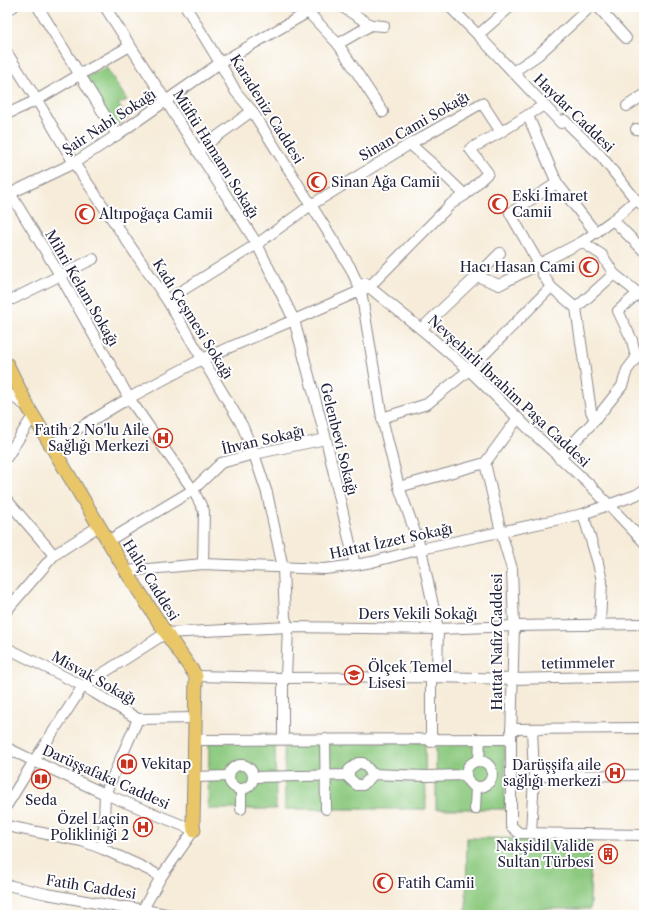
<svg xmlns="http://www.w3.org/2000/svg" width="651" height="922" viewBox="0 0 651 922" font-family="'Libre Caslon Text',serif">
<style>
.green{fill:#8dca80;stroke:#58765e}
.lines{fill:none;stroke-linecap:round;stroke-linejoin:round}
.minor-casing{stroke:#8c878a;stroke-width:12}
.major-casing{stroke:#8c878a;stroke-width:15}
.minor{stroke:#fff;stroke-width:10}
.major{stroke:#e9c769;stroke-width:13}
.labels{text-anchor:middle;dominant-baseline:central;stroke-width:4;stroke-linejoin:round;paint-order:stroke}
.street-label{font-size:14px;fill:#22223b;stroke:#fff}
.poi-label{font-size:14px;fill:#22223b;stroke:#fff;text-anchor:start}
</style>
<rect width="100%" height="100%" fill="#fff"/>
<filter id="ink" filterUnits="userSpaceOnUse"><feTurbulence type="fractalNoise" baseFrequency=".025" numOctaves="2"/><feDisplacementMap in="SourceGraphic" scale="8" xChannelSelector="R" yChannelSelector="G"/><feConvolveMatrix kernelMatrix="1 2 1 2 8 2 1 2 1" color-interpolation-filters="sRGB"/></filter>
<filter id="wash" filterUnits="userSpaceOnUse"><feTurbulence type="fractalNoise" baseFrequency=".012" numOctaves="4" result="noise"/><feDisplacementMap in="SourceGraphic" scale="16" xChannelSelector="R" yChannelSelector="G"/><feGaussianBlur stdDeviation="0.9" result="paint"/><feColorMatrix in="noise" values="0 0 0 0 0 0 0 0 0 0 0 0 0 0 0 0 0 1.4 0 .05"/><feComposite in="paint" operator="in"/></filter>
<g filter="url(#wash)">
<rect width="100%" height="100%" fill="#f6ecd9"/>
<g class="green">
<path d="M106,67L127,100L118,104L128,118L112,128L82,80Z"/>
<path d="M275,742L276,809H208L209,743Z"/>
<path d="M284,742H425L426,809H285Z"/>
<rect x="436" y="742" width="69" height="67"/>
<path d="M467,838L591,839L590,909H514V915H466Z"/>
</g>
</g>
<g filter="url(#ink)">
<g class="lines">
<g class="minor-casing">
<g id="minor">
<path d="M38,7L117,135"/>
<path d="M105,7L166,101L257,244L294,320L326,439L355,565"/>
<path d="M186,7L220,63L236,92L252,111L350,267L361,291L382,418L399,487L421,549L438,629L437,677"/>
<path d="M342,7L371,25"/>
<path d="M450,7L478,35L561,123L564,120L601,156L636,200L644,206"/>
<path d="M598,7L626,38"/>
<path d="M7,10L13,7"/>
<path d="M308,12L338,44L383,112"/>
<path d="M478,35L510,7"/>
<path d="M338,44L371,25L384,26"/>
<path d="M7,53L37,100L74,163L167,300L242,425L254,454L267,493L283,568L285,618L288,627L286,678"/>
<path d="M513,72L538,55L590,7"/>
<path d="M627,106L644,95"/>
<path d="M7,114L37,100L79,75L130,46"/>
<path d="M528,116L557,183L596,233"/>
<path d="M636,129L644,130"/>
<path d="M410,144L436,167L465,195"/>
<path d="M197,151L252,111"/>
<path d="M10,193L60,275L129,398L193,490L204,511L203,564"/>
<path d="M7,195L74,163L117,135L220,63L317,7"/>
<path d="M613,220L644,251"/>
<path d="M582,242L602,255L614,274L638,293L644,300"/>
<path d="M477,276L499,285L539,264L510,213L557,183"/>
<path d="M365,283L369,287L421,329L469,370L533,433L590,485L644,542"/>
<path d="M13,299L93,259"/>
<path d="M167,300L257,244L311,205L410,144L482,103L501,132"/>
<path d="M576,308L614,274"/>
<path d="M421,329L477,276L500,253"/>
<path d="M7,393L28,407"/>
<path d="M382,418L427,404L469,370L551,287"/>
<path d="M595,420L591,411L576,308L551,287L543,275L539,264L582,242L613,220L636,200"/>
<path d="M51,445L129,398L202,359L294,320L369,287L451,204L465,195L488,173L470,149L501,132L544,105"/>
<path d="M7,457L33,416"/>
<path d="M559,458L595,420L622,386L627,370L636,358L632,340L618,311L638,293"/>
<path d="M485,463L501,532L512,569L514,626L511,739V826L519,833L644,835"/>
<path d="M399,487L485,463L518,418"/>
<path d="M7,500L54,555"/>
<path d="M583,514L598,563L602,581L600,624"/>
<path d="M108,541L193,490L221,463L254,454L326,439"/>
<path d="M126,571L203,564L325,569L355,565L372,562L421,549L583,514L636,495L644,490"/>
<path d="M7,610L54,555L99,526"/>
<path d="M7,648L83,686L138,719L195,718"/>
<path d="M196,676L283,678L437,677L512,679L644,676"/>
<path d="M431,677V742"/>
<path d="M511,729L644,728"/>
<path d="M283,735V678"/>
<path d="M325,739L326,809"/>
<path d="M195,740L511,739"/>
<path d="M7,748L34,761L105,794L194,830L161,877L143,909"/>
<circle cx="479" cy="774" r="13"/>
<path d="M479,761L480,739"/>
<path d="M358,763H363L371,772V777L363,785H357L349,778V770Z"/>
<circle cx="241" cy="777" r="12"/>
<path d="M371,774L426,776L465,775"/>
<path d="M534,776L644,775"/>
<path d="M195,777L229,776"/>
<path d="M254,777L349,775"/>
<path d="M7,805L34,761L83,686L166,633L288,627L438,629L514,626L644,624"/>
<path d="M241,809V789"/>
<path d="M475,809L476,787"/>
<path d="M7,826L82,841L103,849L149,870L161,877"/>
<path d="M531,833L534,776L532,729"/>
<path d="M103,849L105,794L138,719"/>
<path d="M7,885L47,894L119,907H127L172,915"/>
</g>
</g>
<g class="major-casing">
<path id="major" d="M7,364L28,407L126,571L166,633L196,676L193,824L194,830"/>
</g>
<use href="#minor" class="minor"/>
<use href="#major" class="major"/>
</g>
</g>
<defs>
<g id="mosque-ring" transform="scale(1)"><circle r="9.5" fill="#fff" stroke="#c8321e" stroke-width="1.5"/><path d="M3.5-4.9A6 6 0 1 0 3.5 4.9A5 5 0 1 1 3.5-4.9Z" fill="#c8321e"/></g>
<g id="hospital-ring" transform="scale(1)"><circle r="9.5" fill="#fff" stroke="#c8321e" stroke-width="1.5"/><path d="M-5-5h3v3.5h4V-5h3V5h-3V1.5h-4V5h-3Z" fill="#c8321e"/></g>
<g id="school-ring" transform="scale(1)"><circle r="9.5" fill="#fff" stroke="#c8321e" stroke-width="1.5"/><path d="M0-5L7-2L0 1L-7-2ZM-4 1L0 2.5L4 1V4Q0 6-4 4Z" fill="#c8321e"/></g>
<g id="library-ring" transform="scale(1)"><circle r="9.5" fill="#fff" stroke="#c8321e" stroke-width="1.5"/><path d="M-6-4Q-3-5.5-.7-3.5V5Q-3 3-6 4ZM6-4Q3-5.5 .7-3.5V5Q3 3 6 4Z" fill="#c8321e"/></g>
<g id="building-ring" transform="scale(1)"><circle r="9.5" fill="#fff" stroke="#c8321e" stroke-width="1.5"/><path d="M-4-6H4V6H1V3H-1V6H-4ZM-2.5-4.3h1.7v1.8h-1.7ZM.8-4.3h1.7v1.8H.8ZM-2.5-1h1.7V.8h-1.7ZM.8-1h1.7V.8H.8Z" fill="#c8321e"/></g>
</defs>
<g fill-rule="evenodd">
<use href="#mosque-ring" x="317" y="182"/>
<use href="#mosque-ring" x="498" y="204"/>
<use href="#mosque-ring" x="85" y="214"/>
<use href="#mosque-ring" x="589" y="267"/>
<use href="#hospital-ring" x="163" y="438"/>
<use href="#school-ring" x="354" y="675"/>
<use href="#library-ring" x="127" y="764"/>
<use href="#hospital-ring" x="615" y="773"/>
<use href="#library-ring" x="41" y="779"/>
<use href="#hospital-ring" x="143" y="827"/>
<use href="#building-ring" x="608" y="854"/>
<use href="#mosque-ring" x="383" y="883"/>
</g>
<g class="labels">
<g class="street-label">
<text transform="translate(267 109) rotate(58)">Karadeniz Caddesi</text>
<text transform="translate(574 113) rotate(44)">Haydar Caddesi</text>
<text transform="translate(109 122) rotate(-33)">Şair Nabi Sokağı</text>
<text transform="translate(414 126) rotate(-30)">Sinan Cami Sokağı</text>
<text transform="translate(216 154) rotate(58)">Müftü Hamamı Sokağı</text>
<text transform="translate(82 288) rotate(60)">Mihri Kelam Sokağı</text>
<text transform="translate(193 319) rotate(58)">Kadı Çeşmesi Sokağı</text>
<text transform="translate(509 391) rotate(43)">Nevşehirli İbrahim Paşa Caddesi</text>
<text transform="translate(339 439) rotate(76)">Gelenbevi Sokağı</text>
<text transform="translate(263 440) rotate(-13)">İhvan Sokağı</text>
<text transform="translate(391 541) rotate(-12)">Hattat İzzet Sokağı</text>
<text transform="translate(151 580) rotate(58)">Haliç Caddesi</text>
<text x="418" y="614">Ders Vekili Sokağı</text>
<text transform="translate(497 642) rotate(-90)">Hattat Nafiz Caddesi</text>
<text transform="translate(578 663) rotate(-1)">tetimmeler</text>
<text transform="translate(94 678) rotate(29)">Misvak Sokağı</text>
<text transform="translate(106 777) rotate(24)">Darüşşafaka Caddesi</text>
<text transform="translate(91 887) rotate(9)">Fatih Caddesi</text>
</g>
<g class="poi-label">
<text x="331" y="182">Sinan Ağa Camii</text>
<text x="512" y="196">Eski İmaret<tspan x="512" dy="16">Camii</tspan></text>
<text x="99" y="214">Altıpoğaça Camii</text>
<text x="575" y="267" text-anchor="end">Hacı Hasan Cami</text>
<text x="149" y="430" text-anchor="end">Fatih 2 No'lu Aile<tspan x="149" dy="16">Sağlığı Merkezi</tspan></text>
<text x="368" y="667">Ölçek Temel<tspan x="368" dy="16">Lisesi</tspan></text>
<text x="141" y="764">Vekitap</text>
<text x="601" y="765" text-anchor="end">Darüşşifa aile<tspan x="601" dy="16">sağlığı merkezi</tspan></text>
<text x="41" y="800" text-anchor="middle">Seda</text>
<text x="129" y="819" text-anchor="end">Özel Laçin<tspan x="129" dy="16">Polikliniği 2</tspan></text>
<text x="594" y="846" text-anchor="end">Nakşidil Valide<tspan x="594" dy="16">Sultan Türbesi</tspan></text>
<text x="397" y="883">Fatih Camii</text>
</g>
</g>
<rect width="651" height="922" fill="none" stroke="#fff" stroke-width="24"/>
</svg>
